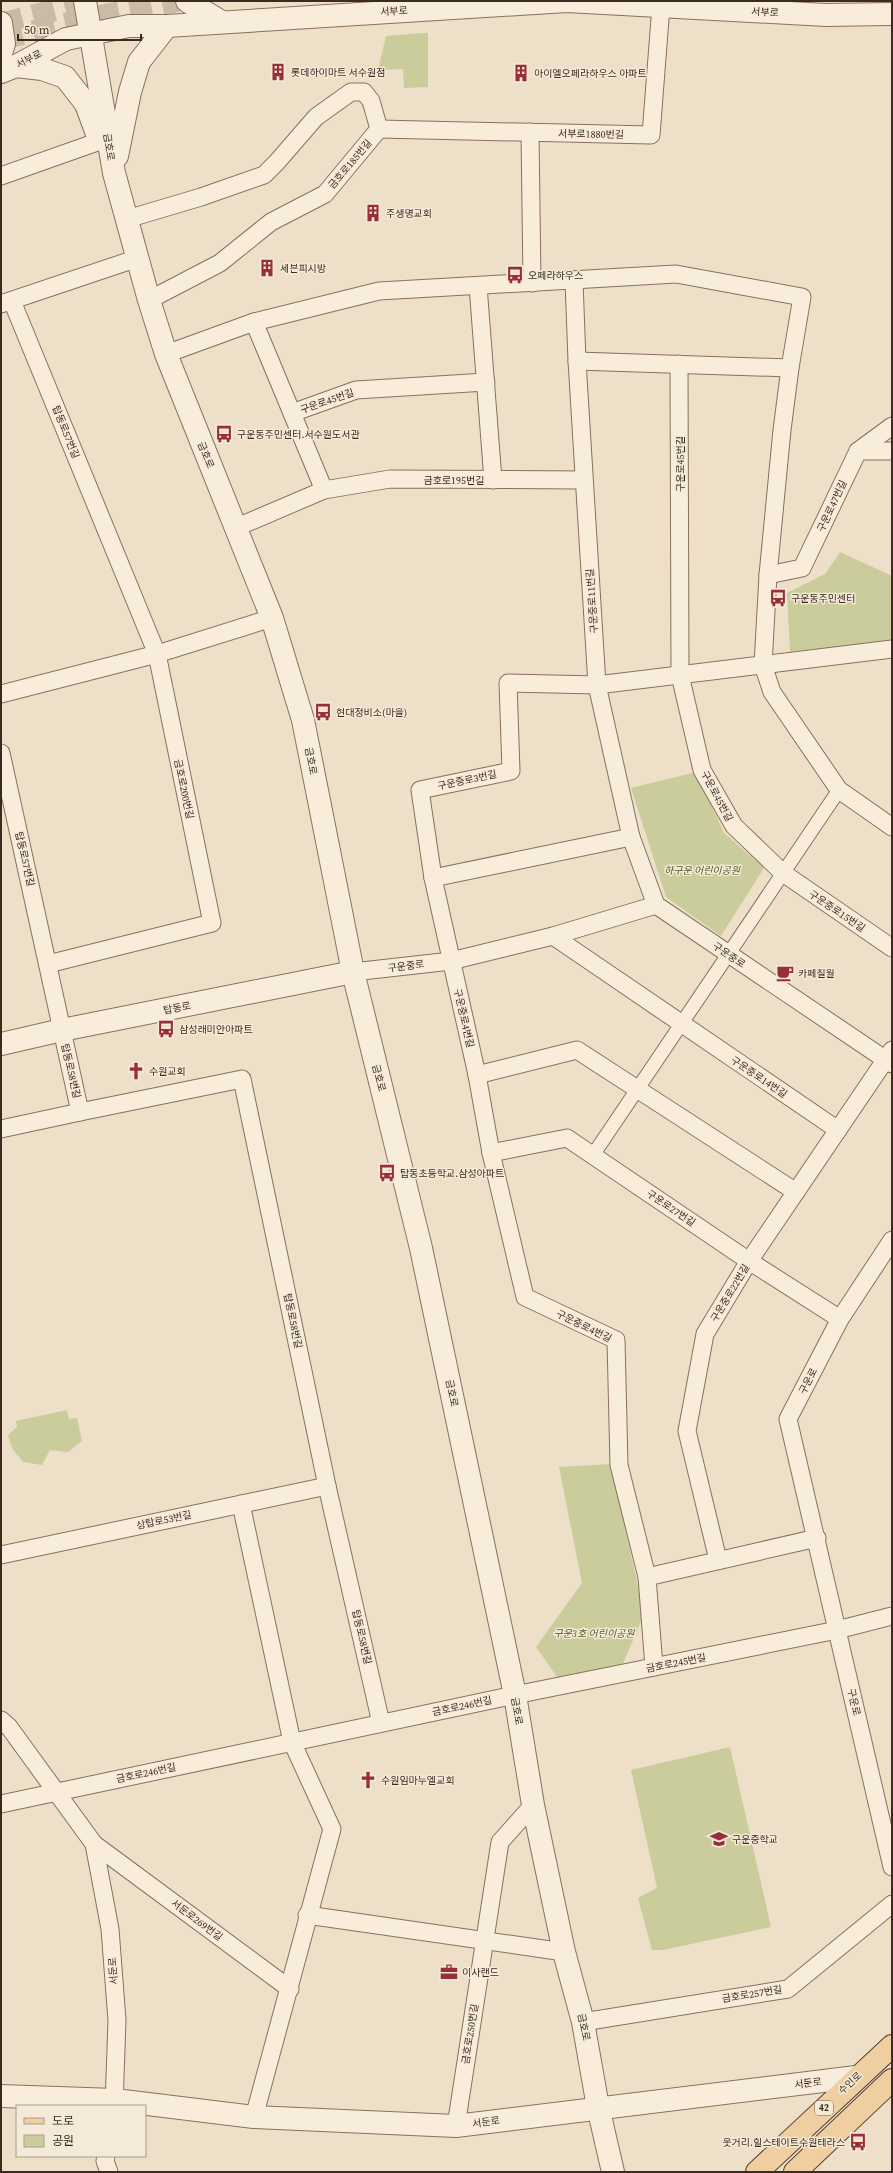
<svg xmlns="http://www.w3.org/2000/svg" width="893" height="2173" viewBox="0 0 893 2173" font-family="'Source Serif 4','Noto Sans KR',serif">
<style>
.green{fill:#cbcc9b}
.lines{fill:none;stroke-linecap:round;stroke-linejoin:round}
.secondary-tunnel{stroke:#cabba6;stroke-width:22;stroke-dasharray:22 11;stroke-linecap:butt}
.pedestrian-casing{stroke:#89705d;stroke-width:15}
.minor-casing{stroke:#89705d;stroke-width:19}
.tertiary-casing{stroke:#89705d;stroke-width:24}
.primary-casing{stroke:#573f31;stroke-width:24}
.pedestrian{stroke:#f8eddb;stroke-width:13}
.minor{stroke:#f8eddb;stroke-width:17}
.tertiary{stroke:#f8eddb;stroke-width:22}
.primary{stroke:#efcfa1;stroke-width:22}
.labels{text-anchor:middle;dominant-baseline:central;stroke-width:3;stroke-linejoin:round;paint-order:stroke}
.shield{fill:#f5ead7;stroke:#726457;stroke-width:1}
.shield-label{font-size:9px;font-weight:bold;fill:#3a2a20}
.street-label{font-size:10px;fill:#3a2a20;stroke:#f5ead7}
.poi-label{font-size:10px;fill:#3a2a20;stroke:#f5ead7;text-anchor:start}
.park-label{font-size:10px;font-style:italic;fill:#4f5627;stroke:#f5ead7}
</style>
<rect width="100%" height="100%" fill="#eedfc8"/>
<g class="green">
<path d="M422,33H428V87L404,88L403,69L378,70L386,36Z"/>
<path d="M840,552L892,576V641L790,652L787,593L825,574Z"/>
<path d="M696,772L724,833L764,868L721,936L666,897L631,788Z"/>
<path d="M67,1410L69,1419L77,1418L82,1441L68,1452L50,1450L42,1465L23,1462L12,1448L8,1435L17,1427L16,1421Z"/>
<path d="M611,1464L644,1614L622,1666L560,1681L536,1647L582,1583L559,1467Z"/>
<path d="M730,1747L771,1927L663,1950H652L638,1898L657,1888L631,1770Z"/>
</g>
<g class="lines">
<g class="secondary-tunnel">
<path d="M1,24L90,1"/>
<path d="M1,39L99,16L178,1"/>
</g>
<g class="pedestrian-casing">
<path id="pedestrian" d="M593,1155L839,790"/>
</g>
<g class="minor-casing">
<g id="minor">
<path d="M379,129L651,135L661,6"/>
<path d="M530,132L532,283"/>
<path d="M1,176L100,141"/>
<path d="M127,219L201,197L264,175L277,162L316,117L351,92H364L371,101L379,129"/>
<path d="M574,281L577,361L597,685L631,837L656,905"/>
<path d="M478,286L493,480"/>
<path d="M149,300L220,263L271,222L325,194L379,129"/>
<path d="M12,301L157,654L212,923L48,964"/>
<path d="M1,304L138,258"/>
<path d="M254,322L324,490"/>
<path d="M166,354L254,322L379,291L676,274L802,297L790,368L782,430L768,575L763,665L772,692L839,790L892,827"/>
<path d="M577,361L790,368"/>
<path d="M679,364L680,675L702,770L734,826L783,873L892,948"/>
<path d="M292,413L356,390L486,382"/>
<path d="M858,451H892"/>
<path d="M235,528L324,490L390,479L584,480"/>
<path d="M768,575L802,568L858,451L892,426"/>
<path d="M1,694L157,654L272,618"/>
<path d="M1,753L80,1112L242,1079L327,1486L381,1723"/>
<path d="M433,878L631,837"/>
<path d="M553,936L838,1130"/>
<path d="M353,972L451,961L553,936L656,905L892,1064"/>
<path d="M477,1075L577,1050L796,1192"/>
<path d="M1,1129L80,1112"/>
<path d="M491,1153L567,1138L749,1261L840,1319"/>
<path d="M892,1240L840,1319L788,1419L892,1867"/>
<path d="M241,1504L292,1742L332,1829L254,2117"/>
<path d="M1,1555L327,1486"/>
<path d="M718,1560L687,1431L705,1334L749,1261L892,1050"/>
<path d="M647,1577L817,1538"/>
<path d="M654,1667L647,1577L619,1465L616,1340L525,1297L491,1153L477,1075L433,878L420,790L511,771L508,683L597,685L892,649"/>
<path d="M1,1720L9,1727L94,1844L290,1989"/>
<path d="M1,1804L515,1695L837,1630L892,1616"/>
<path d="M94,1844L110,1929L117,2020L114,2106"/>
<path d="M307,1915L564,1952"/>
<path d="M583,2022L788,1989L892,1904"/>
<path d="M456,2126L500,1842L533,1805"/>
<path d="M106,2156L105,2161L109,2172"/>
</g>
</g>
<g class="tertiary-casing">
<g id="tertiary">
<path d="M85,1L114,173L149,300L166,354L272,618L303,720L353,972L421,1248L515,1695L533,1805L564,1952L583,2022L598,2107L613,2172"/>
<path d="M187,1L220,21"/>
<path d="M1,23L4,44L1,53"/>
<path d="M16,66L42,69L65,77L86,104L97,134"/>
<path d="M1,72L16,66L66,39L129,26H167L567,1L826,15L892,14"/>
<path d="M117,156L130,92L139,62L167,26"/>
<path d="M1,1044L62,1030L353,972"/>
<path d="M1,2096L115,2100L254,2117L456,2126L856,2077"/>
</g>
</g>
<g class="primary-casing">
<g id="primary">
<path d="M757,2172L892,2046"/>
<path d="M795,2172L892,2080"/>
</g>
</g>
<use href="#pedestrian" class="pedestrian"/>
<use href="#minor" class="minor"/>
<use href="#tertiary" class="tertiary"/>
<use href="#primary" class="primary"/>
</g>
<defs>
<g id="building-bare" transform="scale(1.38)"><path d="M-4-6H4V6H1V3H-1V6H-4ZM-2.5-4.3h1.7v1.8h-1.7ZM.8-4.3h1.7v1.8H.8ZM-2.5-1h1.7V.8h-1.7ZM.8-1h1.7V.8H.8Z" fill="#972e39" stroke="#f5ead7" stroke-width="2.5" paint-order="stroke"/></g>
<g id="bus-bare" transform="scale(1.38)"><path d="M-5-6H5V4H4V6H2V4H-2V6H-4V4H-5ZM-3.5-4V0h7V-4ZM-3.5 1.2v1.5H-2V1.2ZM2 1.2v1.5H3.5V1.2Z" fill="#972e39" stroke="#f5ead7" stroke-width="2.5" paint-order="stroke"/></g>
<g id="cafe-bare" transform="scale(1.38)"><path d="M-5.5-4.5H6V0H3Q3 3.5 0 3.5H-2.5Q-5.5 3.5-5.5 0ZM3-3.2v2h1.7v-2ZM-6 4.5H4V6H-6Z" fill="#972e39" stroke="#f5ead7" stroke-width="2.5" paint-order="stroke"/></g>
<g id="church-bare" transform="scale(1.38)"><path d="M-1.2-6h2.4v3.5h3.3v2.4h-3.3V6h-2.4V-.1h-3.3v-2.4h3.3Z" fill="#972e39" stroke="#f5ead7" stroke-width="2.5" paint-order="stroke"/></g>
<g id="school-bare" transform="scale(1.38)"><path d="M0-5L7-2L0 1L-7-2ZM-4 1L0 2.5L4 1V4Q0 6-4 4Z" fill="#972e39" stroke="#f5ead7" stroke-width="2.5" paint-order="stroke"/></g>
<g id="office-bare" transform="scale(1.38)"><path d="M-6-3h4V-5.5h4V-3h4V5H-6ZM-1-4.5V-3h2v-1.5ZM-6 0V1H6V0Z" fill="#972e39" stroke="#f5ead7" stroke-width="2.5" paint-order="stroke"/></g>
</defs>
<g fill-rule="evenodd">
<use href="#building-bare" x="278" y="72"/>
<use href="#building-bare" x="521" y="73"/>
<use href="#building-bare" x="373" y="213"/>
<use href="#building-bare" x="267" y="268"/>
<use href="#bus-bare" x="515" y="275"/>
<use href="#bus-bare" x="224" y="434"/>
<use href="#bus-bare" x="778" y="598"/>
<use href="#bus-bare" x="323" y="712"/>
<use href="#cafe-bare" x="785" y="973"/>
<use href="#bus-bare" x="166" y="1029"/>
<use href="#church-bare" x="136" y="1071"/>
<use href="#bus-bare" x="387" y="1173"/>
<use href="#church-bare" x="368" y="1780"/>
<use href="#school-bare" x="719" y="1839"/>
<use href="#office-bare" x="449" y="1972"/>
<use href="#bus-bare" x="858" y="2142"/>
</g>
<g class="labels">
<rect class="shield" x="815" y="2101" width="18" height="14" rx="3"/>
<g class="shield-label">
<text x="824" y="2108">42</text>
</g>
<g class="street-label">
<text transform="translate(394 11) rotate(-3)">서부로</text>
<text transform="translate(765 12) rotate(3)">서부로</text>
<text transform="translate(29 59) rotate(-28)">서부로</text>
<text transform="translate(591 134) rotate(1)">서부로1880번길</text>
<text transform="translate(109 147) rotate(81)">금호로</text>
<text transform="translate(350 164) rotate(-50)">금호로185번길</text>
<text transform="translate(327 401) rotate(-19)">구운로45번길</text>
<text transform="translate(66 432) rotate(68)">탑동로57번길</text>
<text transform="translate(206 455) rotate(68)">금호로</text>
<text transform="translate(680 464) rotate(-90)">구운로45번길</text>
<text x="454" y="480">금호로195번길</text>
<text transform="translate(832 506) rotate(-65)">구운로47번길</text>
<text transform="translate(592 601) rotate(-94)">구운중로11번길</text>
<text transform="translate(311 761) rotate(79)">금호로</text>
<text transform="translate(467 780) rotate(-12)">구운중로3번길</text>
<text transform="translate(184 789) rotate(78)">금호로200번길</text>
<text transform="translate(717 796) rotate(62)">구운로45번길</text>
<text transform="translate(25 859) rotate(77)">탑동로57번길</text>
<text transform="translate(837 911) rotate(34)">구운중로15번길</text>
<text transform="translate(729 955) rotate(34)">구운중로</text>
<text transform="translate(406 966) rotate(-7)">구운중로</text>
<text transform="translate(177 1008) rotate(-11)">탑동로</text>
<text transform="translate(464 1018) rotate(77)">구운중로4번길</text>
<text transform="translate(71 1071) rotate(77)">탑동로58번길</text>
<text transform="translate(759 1077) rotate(34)">구운중로14번길</text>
<text transform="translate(379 1078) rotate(76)">금호로</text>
<text transform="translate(671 1208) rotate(34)">구운로27번길</text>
<text transform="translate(730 1293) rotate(-59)">구운중로22번길</text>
<text transform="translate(293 1321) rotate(78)">탑동로58번길</text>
<text transform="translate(584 1326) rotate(26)">구운중로4번길</text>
<text transform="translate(808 1381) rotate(-63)">구운로</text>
<text transform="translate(452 1393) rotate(78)">금호로</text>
<text transform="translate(164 1520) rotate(-12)">상탑로53번길</text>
<text transform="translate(362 1637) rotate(77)">탑동로58번길</text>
<text transform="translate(676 1663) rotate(-11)">금호로245번길</text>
<text transform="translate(854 1702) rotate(77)">구운로</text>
<text transform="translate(462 1706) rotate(-12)">금호로246번길</text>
<text transform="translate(517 1711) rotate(80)">금호로</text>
<text transform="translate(146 1773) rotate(-12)">금호로246번길</text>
<text transform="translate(197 1920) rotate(37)">서둔로269번길</text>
<text transform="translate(113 1971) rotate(-94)">서둔로</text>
<text transform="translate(752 1994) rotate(-9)">금호로257번길</text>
<text transform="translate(584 2027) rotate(78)">금호로</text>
<text transform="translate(470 2034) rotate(-81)">금호로250번길</text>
<text transform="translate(808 2083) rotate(-7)">서둔로</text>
<text transform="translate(850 2083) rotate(-43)">수인로</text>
<text transform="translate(486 2122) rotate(-8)">서둔로</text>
</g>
<g class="poi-label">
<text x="291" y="72">롯데하이마트 서수원점</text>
<text x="534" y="73">아이엘오페라하우스 아파트</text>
<text x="386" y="213">주생명교회</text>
<text x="280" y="268">세븐피시방</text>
<text x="528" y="275">오페라하우스</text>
<text x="237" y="434">구운동주민센터.서수원도서관</text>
<text x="791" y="598">구운동주민센터</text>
<text x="336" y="712">현대정비소(마을)</text>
<text x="798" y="973">카페칠월</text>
<text x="179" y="1029">삼성래미안아파트</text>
<text x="149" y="1071">수원교회</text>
<text x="400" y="1173">탑동초등학교.삼성아파트</text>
<text x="381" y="1780">수원임마누엘교회</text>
<text x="732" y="1839">구운중학교</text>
<text x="462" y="1972">이사랜드</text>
<text x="845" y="2142" text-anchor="end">웃거리.힐스테이트수원테라스</text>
</g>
<g class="park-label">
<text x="702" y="870">하구운 어린이공원</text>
<text x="594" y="1633">구운3호 어린이공원</text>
</g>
</g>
<rect width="893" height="2173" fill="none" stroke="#3a2a20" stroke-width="4"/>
<rect x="16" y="2105" width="130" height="52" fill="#f5ead7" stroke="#aa9d8e"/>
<rect x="24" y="2118" width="20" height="6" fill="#efcfa1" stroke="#aa9d8e"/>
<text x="52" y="2125" font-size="12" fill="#3a2a20">도로</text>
<rect x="24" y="2135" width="20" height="12" fill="#cbcc9b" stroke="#aa9d8e"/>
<text x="52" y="2145" font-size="12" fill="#3a2a20">공원</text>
<path d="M18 34v6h123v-6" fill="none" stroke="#3a2a20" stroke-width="2"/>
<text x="24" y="34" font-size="12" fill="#3a2a20" stroke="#f5ead7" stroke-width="3" paint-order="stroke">50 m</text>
</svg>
